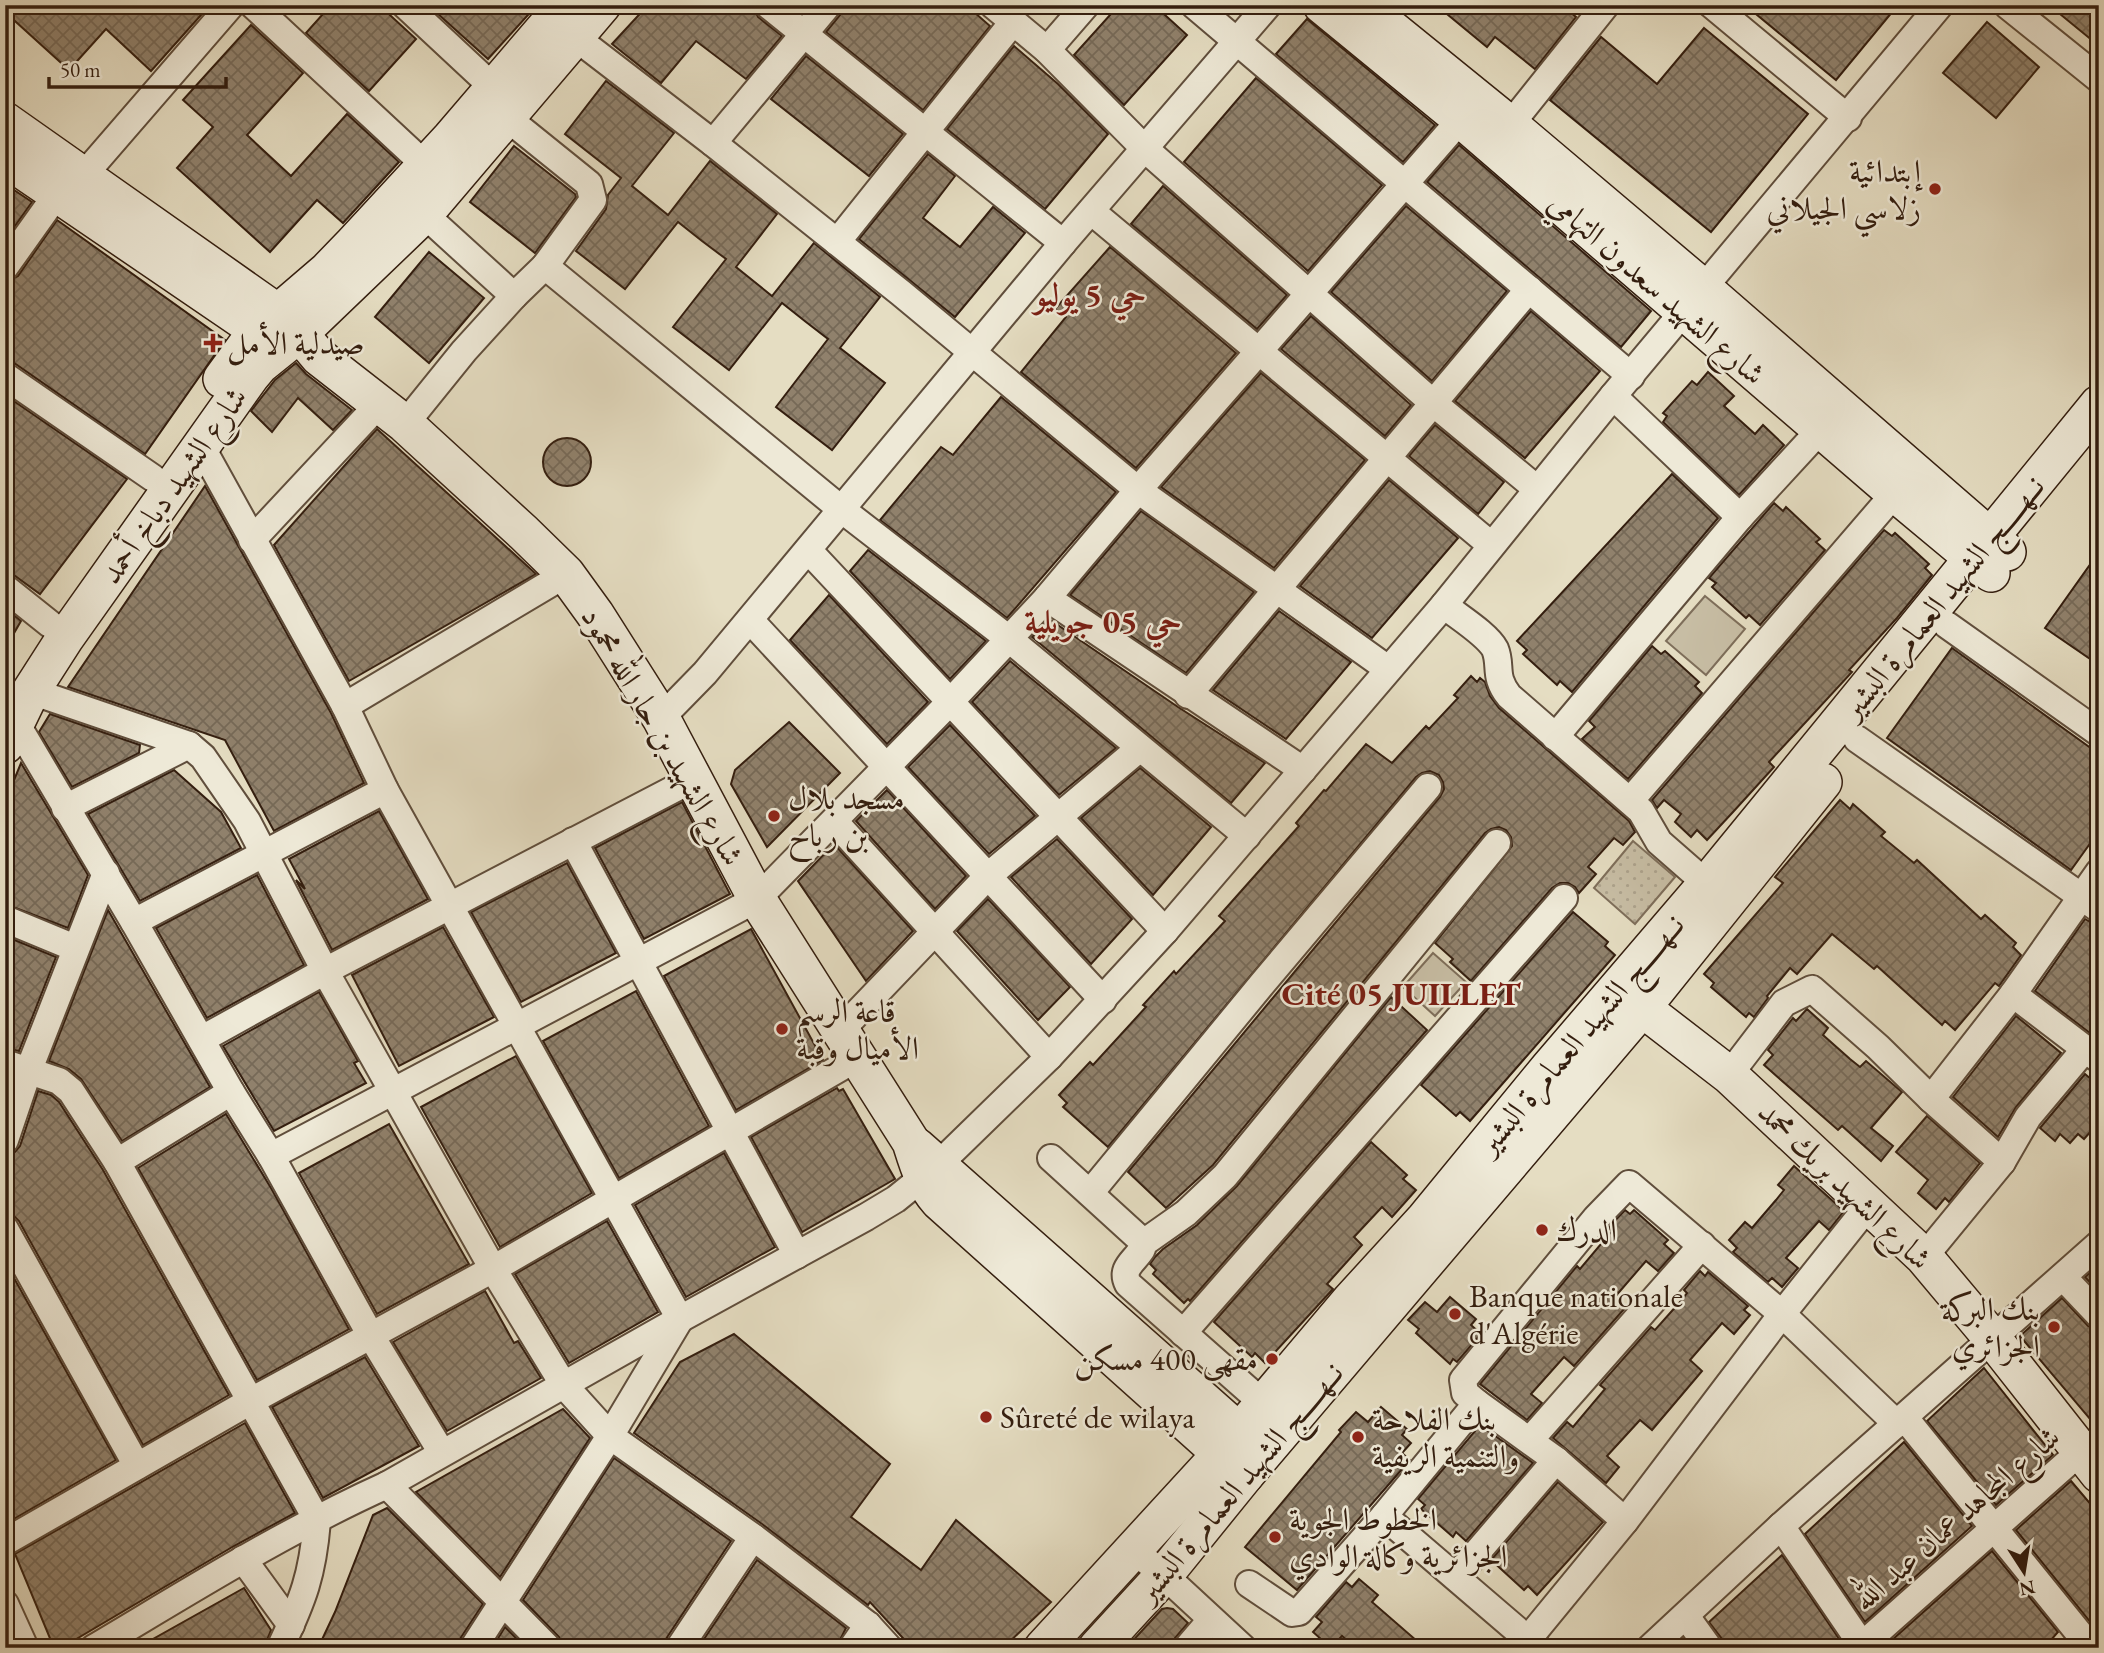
<svg xmlns="http://www.w3.org/2000/svg" width="2104" height="1653" viewBox="0 0 2104 1653" font-family="'EB Garamond',Amiri,serif">
<style>
.grass{fill:#c7bda4;stroke:#7e6e5a;stroke-width:2}
.garden{fill:url(#garden-dots);stroke:#7e6e5a;stroke-width:2}
.building{fill:url(#building-cross-hatch);stroke:#341e0f;stroke-width:2}
.lines{fill:none;stroke-linecap:round;stroke-linejoin:round}
.street-casing{stroke:#604e3c;stroke-width:30}
.secondary-casing{stroke:#341e0f;stroke-width:40}
.street{stroke:#eee9d7;stroke-width:26}
.secondary{stroke:#eee9d7;stroke-width:37}
.poi-dot{fill:#8f2418;stroke:#eee9d7;stroke-width:2.5}
.labels{text-anchor:middle;dominant-baseline:central;stroke-width:5;stroke-linejoin:round;paint-order:stroke}
.poi-label{font-size:32px;fill:#341e0f;stroke:#eee9d7;text-anchor:start}
.street-label{font-size:32px;fill:#341e0f;stroke:#eee9d7}
.neighbourhood-label{font-size:33px;font-weight:bold;fill:#7a1f14;stroke:#eee9d7}
</style>
<defs>
<pattern id="garden-dots" width="8" height="8" patternUnits="userSpaceOnUse" patternTransform="scale(1.75)"><rect width="8" height="8" fill="#c7bda4"/><path d="M2 2h.1M6 6h.1" fill="none" stroke="#aca28c" stroke-width="1.8" stroke-linecap="round"/></pattern>
<pattern id="building-cross-hatch" width="8" height="8" patternUnits="userSpaceOnUse" patternTransform="scale(1.75)"><rect width="8" height="8" fill="#90816c"/><path d="M0 0l8 8M0 8l8-8" fill="none" stroke="#766957"/></pattern>
</defs>
<rect width="100%" height="100%" fill="#e5ddc2"/>
<filter id="stains"><feTurbulence type="fractalNoise" baseFrequency=".00286" numOctaves="4"/><feColorMatrix values="0 0 0 0 .2 0 0 0 0 .09 0 0 0 0 .02 0 0 0 .5 -.17"/></filter>
<radialGradient id="worn" r=".72"><stop offset=".6" stop-color="#630" stop-opacity="0"/><stop offset="1" stop-color="#630" stop-opacity=".3"/></radialGradient>
<g class="grass">
<path d="M1705,596L1745,629L1706,675L1666,641Z"/>
<path d="M1433,953L1466,982L1435,1016L1403,987Z"/>
</g>
<path class="garden" d="M1633,841L1675,877L1635,924L1594,888Z"/>
<g class="building">
<path d="M5,5H210L151,71L106,29L69,70L5,12Z"/>
<path d="M331,5H379L416,39L369,91L306,33Z"/>
<path d="M428,5H537L488,59Z"/>
<path d="M648,5H753L758,17L782,36L746,79L696,41L661,83L612,44Z"/>
<path d="M843,5H966L990,26L923,110L826,32L840,15Z"/>
<path d="M1119,5H1154L1187,35L1124,105L1074,55Z"/>
<path d="M1436,5H1562L1576,17L1535,69L1495,37L1487,47Z"/>
<path d="M1745,5H1898L1836,80Z"/>
<path d="M2049,5H2099V46Z"/>
<path d="M1307,19L1435,125L1403,162L1276,54Z"/>
<path d="M1987,22L2039,67L1996,118L1943,73Z"/>
<path d="M251,25L303,73L247,135L291,176L347,114L399,162L343,223L317,200L270,252L177,168L213,127L183,100Z"/>
<path d="M1704,28L1808,114L1711,232L1550,100L1601,37L1657,84Z"/>
<path d="M1014,46L1058,84L1108,134L1045,209L947,129Z"/>
<path d="M806,56L903,134L869,176L771,99Z"/>
<path d="M1256,78L1382,185L1308,271L1184,162Z"/>
<path d="M606,81L674,133L632,186L668,215L710,161L777,214L736,267L772,296L814,243L880,297L840,348L885,383L832,450L776,407L828,339L806,322L782,303L729,370L673,327L726,259L702,241L678,222L625,289L576,251L606,209L608,195L621,178L565,134Z"/>
<path d="M1459,145L1651,311L1621,347L1427,182Z"/>
<path d="M514,146L575,194L576,197L535,253L470,202Z"/>
<path d="M928,154L955,176L923,218L960,247L993,207L1025,233L955,317L859,239Z"/>
<path d="M5,184L32,202L5,240Z"/>
<path d="M1163,186L1287,295L1257,329L1131,224Z"/>
<path d="M1406,206L1507,291L1432,381L1331,292Z"/>
<path d="M57,220L225,340L145,454L14,363L5,360V282L18,276Z"/>
<path d="M1110,247L1236,353L1136,468L1021,372L1066,317L1055,309Z"/>
<path d="M429,252L484,298L429,363L375,317Z"/>
<path d="M1531,311L1600,371L1525,458L1455,401Z"/>
<path d="M1311,316L1411,405L1385,436L1281,349Z"/>
<path d="M296,363L306,374L352,410L333,430L298,398L272,432L251,411L275,380Z"/>
<path d="M1708,372L1734,396L1724,406L1755,434L1763,425L1784,445L1739,495L1663,422L1667,416L1663,413L1692,381L1697,385Z"/>
<path d="M1261,373L1365,460L1274,568L1161,487Z"/>
<path d="M5,395L127,479L40,594L15,576L5,573Z"/>
<path d="M1001,397L1116,492L1007,618L880,520L941,447L953,455Z"/>
<path d="M1435,425L1504,482L1478,514L1409,456Z"/>
<path d="M377,429L536,574L349,681L274,545Z"/>
<circle cx="567" cy="462" r="24"/>
<path d="M1672,474L1718,518L1572,692L1560,681L1557,685L1523,654L1527,650L1517,641Z"/>
<path d="M1389,480L1458,538L1372,638L1300,586Z"/>
<path d="M205,486L331,713L364,783L274,831L225,740L68,687Z"/>
<path d="M1774,503L1783,511L1786,507L1820,539L1816,542L1825,550L1760,625L1749,615L1746,618L1712,587L1716,583L1709,578Z"/>
<path d="M1141,511L1254,592L1186,673L1070,595Z"/>
<path d="M1884,530L1892,536L1895,533L1929,564L1925,568L1932,575L1897,618L1849,670L1852,672L1769,762L1774,767L1733,812L1707,840L1697,830L1691,837L1675,822L1681,814L1664,800L1657,808L1652,800Z"/>
<path d="M868,550L986,641L950,679L850,571Z"/>
<path d="M2099,552V665L2045,628Z"/>
<path d="M829,595L928,702L887,744L790,640Z"/>
<path d="M5,608L21,621L5,649Z"/>
<path d="M1279,611L1351,662L1286,739L1213,690Z"/>
<path d="M1049,619L1178,707L1265,763L1231,803L1032,637Z"/>
<path d="M1652,646L1661,654L1665,651L1699,682L1695,686L1702,693L1628,779L1582,739L1595,727L1589,721Z"/>
<path d="M1952,648L2099,754V831L2071,870L1887,738Z"/>
<path d="M1010,661L1116,748L1059,795L972,702Z"/>
<path d="M1471,676L1477,682L1480,678L1485,682L1490,696L1499,708L1629,821L1635,832L1623,845L1614,838L1588,867L1596,874L1579,893L1575,887L1568,883H1560L1552,888L1471,981L1450,962L1453,959L1435,943L1512,846L1511,837L1506,830L1499,827L1491,829L1485,833L1213,1165L1166,1208L1128,1172L1440,797L1444,789L1443,782L1439,775L1430,771L1422,773L1416,777L1108,1147L1063,1107L1067,1103L1059,1095L1090,1062L1093,1065L1146,1007L1143,1005L1174,971L1176,974L1225,921L1219,916L1299,826L1296,823L1324,790L1326,791L1366,744L1392,763L1426,726L1429,729L1458,698L1454,695Z"/>
<path d="M50,714L140,745L139,753L72,787L39,732Z"/>
<path d="M789,722L840,773L767,847L731,784L735,770Z"/>
<path d="M950,725L1035,816L989,854L908,767Z"/>
<path d="M21,763L88,875L68,928L5,904V802Z"/>
<path d="M1140,768L1211,827L1153,895L1081,818Z"/>
<path d="M174,770L221,812L241,848L140,901L88,814Z"/>
<path d="M887,790L966,876L935,909L856,821Z"/>
<path d="M1840,800L1850,809L1853,804L1885,832L1881,836L1914,863L1917,860L1981,919L1985,915L2016,943L2013,947L2021,955L1999,986L1995,983L1955,1030L1945,1021L1942,1025L1877,966L1874,969L1832,934L1797,974L1790,968L1767,996L1768,998L1754,1017L1749,1013L1746,1017L1711,987L1714,983L1704,974L1783,883L1775,877Z"/>
<path d="M682,802L730,894L644,939L595,848Z"/>
<path d="M379,811L428,899L332,950L296,880L305,889L289,859Z"/>
<path d="M1057,839L1132,919L1091,964L1011,877Z"/>
<path d="M834,844L913,931L866,981L798,881Z"/>
<path d="M567,863L616,953L521,1002L471,912Z"/>
<path d="M257,875L304,965L207,1018L156,928Z"/>
<path d="M988,899L1070,987L1038,1020L957,931Z"/>
<path d="M108,910L210,1087L122,1141L81,1079L69,1069L49,1061Z"/>
<path d="M1573,912L1608,942L1605,946L1615,955L1470,1121L1460,1112L1456,1116L1421,1085Z"/>
<path d="M2085,919L2099,927V1040L2035,991Z"/>
<path d="M443,927L494,1017L399,1066L352,975Z"/>
<path d="M751,929L823,1060L736,1110L664,976Z"/>
<path d="M5,936L56,957L19,1051L5,1048Z"/>
<path d="M636,991L709,1126L619,1178L543,1041Z"/>
<path d="M319,992L358,1061L354,1063L366,1083L274,1131L223,1046Z"/>
<path d="M1391,997L1427,1030L1190,1301L1188,1299L1184,1303L1153,1274L1156,1270L1150,1264L1155,1257L1163,1249L1197,1225L1237,1186Z"/>
<path d="M1807,1009L1828,1028L1823,1035L1850,1059L1860,1067L1866,1061L1902,1092L1871,1128L1893,1146L1881,1161L1842,1126L1838,1130L1764,1065L1773,1055L1768,1050L1793,1018L1796,1021Z"/>
<path d="M2016,1016L2061,1053L2016,1107L1998,1137L1953,1097Z"/>
<path d="M516,1056L592,1193L500,1247L421,1107Z"/>
<path d="M2085,1074L2099,1086V1091L2090,1100L2099,1107V1122L2084,1139L2078,1134L2070,1143L2060,1134L2055,1141L2040,1128Z"/>
<path d="M837,1088L839,1091L843,1089L895,1179L802,1232L751,1137Z"/>
<path d="M38,1091L51,1095L59,1102L103,1170L229,1395L143,1445L19,1221L14,1216L5,1213V1155L15,1152L20,1146Z"/>
<path d="M226,1114L271,1188L349,1329L257,1380L138,1168Z"/>
<path d="M1927,1116L1980,1163L1949,1202L1945,1198L1936,1209L1918,1193L1928,1180L1896,1152Z"/>
<path d="M389,1124L469,1264L377,1314L299,1173Z"/>
<path d="M1371,1142L1407,1175L1403,1179L1416,1190L1392,1217L1382,1207L1354,1237L1362,1245L1327,1284L1333,1289L1265,1363L1255,1353L1252,1357L1214,1322Z"/>
<path d="M724,1153L775,1247L686,1297L635,1205Z"/>
<path d="M1794,1166L1844,1211L1829,1230L1819,1221L1786,1258L1798,1268L1782,1287L1772,1278L1768,1282L1733,1252L1737,1248L1729,1240L1745,1222L1752,1228L1776,1200L1784,1190L1778,1185Z"/>
<path d="M1625,1210L1630,1214L1634,1210L1668,1240L1664,1244L1674,1253L1658,1271L1646,1261L1614,1298L1625,1308L1574,1366L1564,1357L1531,1394L1542,1403L1527,1420L1480,1384L1577,1266L1580,1269L1612,1231L1608,1228Z"/>
<path d="M607,1221L658,1312L569,1363L515,1274Z"/>
<path d="M5,1262L116,1460L5,1524Z"/>
<path d="M2099,1265V1292L2085,1277Z"/>
<path d="M1700,1271L1705,1276L1708,1272L1748,1306L1744,1310L1750,1315L1734,1334L1722,1323L1690,1360L1702,1371L1652,1430L1640,1420L1607,1456L1619,1467L1606,1483L1553,1438L1567,1422L1573,1427L1605,1389L1600,1385L1651,1327L1655,1330L1679,1303L1687,1293L1684,1290Z"/>
<path d="M485,1291L514,1343L518,1341L541,1378L447,1431L393,1342Z"/>
<path d="M1450,1297L1476,1319L1471,1325L1481,1334L1457,1362L1453,1359L1450,1364L1416,1333L1419,1329L1408,1320L1425,1302L1437,1312Z"/>
<path d="M2062,1298L2088,1326L2099,1330V1424L2095,1425L2020,1336Z"/>
<path d="M734,1334L890,1464L851,1517L921,1570L956,1520L1051,1602L1003,1648H912L870,1602L868,1605L762,1524L634,1433L680,1362Z"/>
<path d="M365,1357L419,1446L323,1498L272,1407Z"/>
<path d="M1984,1368L2053,1455L1996,1505L1927,1421Z"/>
<path d="M1381,1407L1407,1429L1402,1435L1411,1443L1402,1453L1410,1460L1297,1590L1245,1547L1341,1432L1339,1430L1356,1412L1368,1422Z"/>
<path d="M563,1409L590,1438L500,1577L416,1492Z"/>
<path d="M245,1423L295,1513L234,1546L61,1648H54L15,1554Z"/>
<path d="M1480,1425L1533,1463L1466,1541L1456,1532L1453,1537L1421,1509L1425,1505L1418,1499Z"/>
<path d="M1904,1442L1972,1526L1865,1622L1805,1534Z"/>
<path d="M614,1458L731,1541L666,1639L663,1648H563L559,1637L523,1600Z"/>
<path d="M2071,1481L2099,1514V1633L2016,1530Z"/>
<path d="M1558,1482L1603,1522L1537,1595L1528,1586L1524,1590L1491,1560Z"/>
<path d="M387,1508L483,1604L460,1639L457,1648H318L335,1612L373,1515Z"/>
<path d="M1992,1551L2058,1632L2044,1648H1883Z"/>
<path d="M1782,1555L1844,1646L1841,1648H1725L1722,1639L1709,1622Z"/>
<path d="M757,1560L846,1628L836,1648H698Z"/>
<path d="M1359,1579L1378,1595L1372,1602L1425,1648H1355L1342,1636L1331,1648L1313,1632L1322,1622L1316,1617L1346,1582L1352,1587Z"/>
<path d="M244,1588L271,1630L264,1648H137Z"/>
<path d="M1167,1608L1173,1609L1188,1623L1175,1638L1172,1648H1126L1162,1609Z"/>
<path d="M505,1627L526,1648H492Z"/>
</g>
<g class="lines">
<g class="street-casing">
<g id="street">
<path d="M253,5L437,176"/>
<path d="M405,5L494,88"/>
<path d="M768,5L1063,243"/>
<path d="M993,5L1047,50L1144,148L1432,402L1537,489"/>
<path d="M1194,5L1631,376"/>
<path d="M1712,5L1848,118"/>
<path d="M2007,5L2099,79"/>
<path d="M562,27L713,143L901,293L1138,490L1388,669"/>
<path d="M1047,50L1086,5"/>
<path d="M506,117L589,184L593,200L545,266"/>
<path d="M1510,125L1606,5"/>
<path d="M713,143L828,5"/>
<path d="M83,176L231,5"/>
<path d="M1091,211L1491,545"/>
<path d="M424,214L514,296L545,266L841,509L1009,639L1247,836"/>
<path d="M837,242L1013,22"/>
<path d="M5,267L57,194"/>
<path d="M5,376L153,478"/>
<path d="M1613,396L1740,517"/>
<path d="M405,424L464,351L514,296"/>
<path d="M201,446L345,706L385,790L680,1319L610,1436L473,1648"/>
<path d="M252,540L380,403"/>
<path d="M808,550L1165,931"/>
<path d="M5,588L50,624"/>
<path d="M1047,598L1303,770"/>
<path d="M1444,605C1457,616 1487,634 1495,649C1502,666 1493,676 1509,696L1641,811L1659,842L1707,884"/>
<path d="M750,620L1103,1000"/>
<path d="M1947,625L2099,733"/>
<path d="M31,691L189,745L203,757L247,821L325,971L493,1269L563,1384L610,1436L753,1537L868,1625L889,1648"/>
<path d="M1188,695L1529,289"/>
<path d="M345,706L566,574"/>
<path d="M661,718L705,673L1063,243L1268,5"/>
<path d="M16,723L134,922L231,1092L271,1156L371,1336L442,1453"/>
<path d="M1555,737L1740,517L1821,429"/>
<path d="M1857,739L2099,909"/>
<path d="M1630,801L1895,493"/>
<path d="M65,808L189,745"/>
<path d="M834,821L1049,1057"/>
<path d="M573,841L797,1255"/>
<path d="M5,919L75,948"/>
<path d="M134,922L385,790"/>
<path d="M2013,994L2097,1058"/>
<path d="M840,1031L988,876L1140,748"/>
<path d="M202,1039L325,971L693,779"/>
<path d="M5,1063L59,1081L71,1091L117,1162L317,1520C313,1574 303,1600 280,1648"/>
<path d="M1729,1075L1784,1003L1812,989L1878,1047L1931,1099L2013,994L2099,872"/>
<path d="M1931,1099L2002,1162"/>
<path d="M5,1140L28,1072L106,873"/>
<path d="M271,1156L757,899L951,701L1047,598L1138,490L1461,119"/>
<path d="M1051,1158L1141,1240L1142,1249C1134,1262 1120,1268 1128,1284L1264,1404"/>
<path d="M117,1162L231,1092"/>
<path d="M1090,1193L1262,984L1428,787"/>
<path d="M5,1229L137,1466"/>
<path d="M1142,1244L1186,1213L1225,1176L1497,843"/>
<path d="M1924,1257L2002,1162L2028,1117L2085,1049"/>
<path d="M2063,1277L2099,1315"/>
<path d="M1183,1333L1564,898"/>
<path d="M1477,1403L1465,1393L1463,1380L1596,1218L1629,1184L1782,1314L1897,1424"/>
<path d="M1905,1418L2091,1648"/>
<path d="M1530,1440L1702,1245"/>
<path d="M387,1485L548,1648"/>
<path d="M1384,1516L1538,1648"/>
<path d="M1781,1526L1864,1648"/>
<path d="M5,1542L249,1402L493,1269L857,1058"/>
<path d="M1132,1549L1164,1575L1243,1648"/>
<path d="M243,1559L291,1625"/>
<path d="M1456,1577L1556,1460"/>
<path d="M1249,1584L1292,1613L1299,1612L1384,1516L1477,1403L1556,1460L1625,1521"/>
<path d="M5,1604L25,1648"/>
<path d="M1686,1616L1709,1648"/>
<path d="M1529,1638L1625,1521L1782,1314L1869,1205"/>
<path d="M94,1648C190,1591 285,1531 387,1485L680,1319L866,1217L896,1199L938,1165L1049,1057L1165,931L1444,605L1613,396L1940,5"/>
<path d="M679,1648L753,1537"/>
<path d="M852,1648L868,1625"/>
<path d="M1187,1648L1211,1620"/>
<path d="M1650,1648L1781,1526L2099,1244"/>
<path d="M1859,1648L2081,1451L2099,1440"/>
</g>
</g>
<g class="secondary-casing">
<g id="secondary">
<path d="M1322,5L1461,119L1895,493L1991,573"/>
<path d="M1378,18L1510,125L1704,289L2007,552"/>
<path d="M5,121L289,321L319,357L405,424L524,533L566,574L595,614L661,718L757,899L911,1142C918,1164 923,1183 939,1201L1245,1475"/>
<path d="M5,158L278,344"/>
<path d="M222,379L257,331L327,271L353,244L451,138L565,5"/>
<path d="M5,745L31,691L65,638L250,377L260,365L301,332L424,214L602,5"/>
<path d="M1624,994L1729,1075L1924,1257L1992,1338L2099,1474"/>
<path d="M917,1147L1256,1447"/>
<path d="M1043,1648L1221,1454L1351,1300L1425,1219L1549,1068L1716,873L2099,404"/>
<path d="M1097,1648L1164,1575L1245,1475L1641,1009L1823,782"/>
</g>
</g>
<use href="#street" class="street"/>
<use href="#secondary" class="secondary"/>
</g>
<g class="poi-dot">
<circle cx="1935" cy="189" r="7"/>
<path d="M209.5 332.5h7v7h7v7h-7v7h-7v-7h-7v-7h7z"/>
<circle cx="774" cy="816" r="7"/>
<circle cx="782" cy="1029" r="7"/>
<circle cx="1542" cy="1230" r="7"/>
<circle cx="1455" cy="1314" r="7"/>
<circle cx="2054" cy="1327" r="7"/>
<circle cx="1272" cy="1359" r="7"/>
<circle cx="986" cy="1417" r="7"/>
<circle cx="1358" cy="1437" r="7"/>
<circle cx="1275" cy="1537" r="7"/>
</g>
<g class="labels">
<g class="poi-label">
<text x="1921" y="171" text-anchor="end">إبتدائية<tspan x="1921" dy="37">زلاسي الجيلاني</tspan></text>
<text x="227" y="343">صيدلية الأمل</text>
<text x="788" y="798">مسجد بلال<tspan x="788" dy="37">بن رباح</tspan></text>
<text x="796" y="1011">قاعة الرسم<tspan x="796" dy="37">الأميال وقبة</tspan></text>
<text x="1556" y="1230">الدرك</text>
<text x="1469" y="1296">Banque nationale<tspan x="1469" dy="37">d'Algérie</tspan></text>
<text x="2040" y="1309" text-anchor="end">بنك البركة<tspan x="2040" dy="37">الجزائري</tspan></text>
<text x="1258" y="1359" text-anchor="end">مقهى 400 مسكن</text>
<text x="1000" y="1417">Sûreté de wilaya</text>
<text x="1372" y="1419">بنك الفلاحة<tspan x="1372" dy="37">والتنمية الريفية</tspan></text>
<text x="1289" y="1519">الخطوط الجوية<tspan x="1289" dy="37">الجزائرية وكالة الوادي</tspan></text>
</g>
<g class="street-label">
<text transform="translate(1657 288) rotate(41)">شارع الشهيد سعدون التهامي</text>
<text transform="translate(173 485) rotate(-55)">شارع الشهيد دباخ أحمد</text>
<text transform="translate(1942 597) rotate(-51)">نــهـــــج الشهيد العمامرة البشير</text>
<text transform="translate(663 736) rotate(60)">شارع الشهيد بن جار الله محمود</text>
<text transform="translate(1580 1034) rotate(-50)">نــهـــــج الشهيد العمامرة البشير</text>
<text transform="translate(1845 1185) rotate(44)">شارع الشهيد بريك محمد</text>
<text transform="translate(1239 1482) rotate(-50)">نــهـــــج الشهيد العمامرة البشير</text>
<text transform="translate(1956 1518) rotate(-41)">شارع المجاهد عمان عبد الله</text>
</g>
<g class="neighbourhood-label">
<text x="1090" y="294">حي 5 يوليو</text>
<text x="1103" y="621">حي 05 جويلية</text>
<text x="1401" y="993">Cité 05 JUILLET</text>
</g>
</g>
<rect width="2104" height="1653" fill="none" stroke="#e5ddc2" stroke-width="28"/>
<rect x="7" y="7" width="2090" height="1639" fill="none" stroke="#341e0f" stroke-width="3.5"/>
<rect x="14" y="14" width="2076" height="1625" fill="none" stroke="#341e0f" stroke-width="2"/>
<g transform="translate(2024 1572) rotate(168)" stroke="#eee9d7" stroke-width="5" paint-order="stroke">
<path d="M0-5L12 26L0 18L-12 26Z" fill="#341e0f"/>
<text y="-10" font-size="19" font-weight="bold" text-anchor="middle" fill="#341e0f">N</text>
</g>
<path d="M49 77v10h177v-10" fill="none" stroke="#341e0f" stroke-width="3.5"/>
<text x="60" y="77" font-size="21" fill="#341e0f" stroke="#eee9d7" stroke-width="5" paint-order="stroke">50 m</text>
<rect width="100%" height="100%" filter="url(#stains)"/>
<rect width="100%" height="100%" fill="url(#worn)"/>
</svg>
